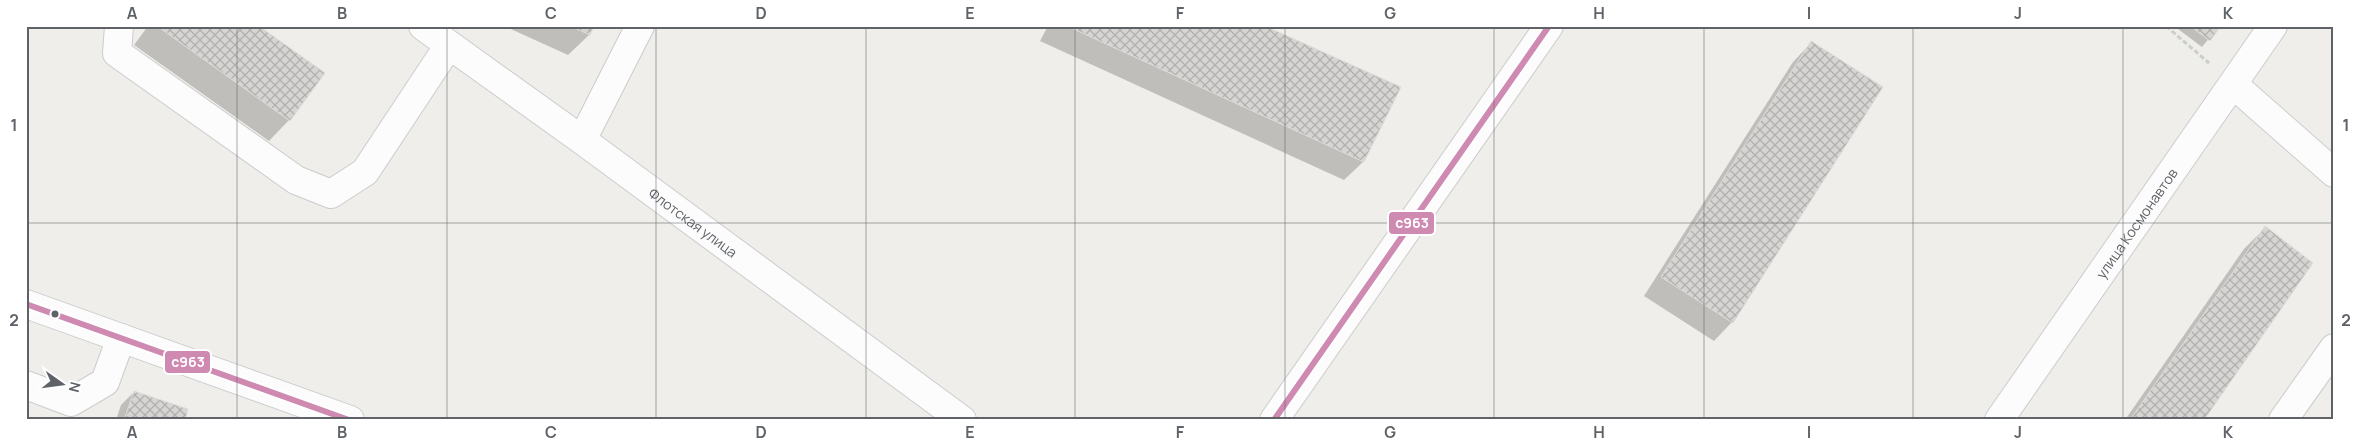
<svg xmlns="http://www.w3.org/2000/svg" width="2360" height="446" viewBox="0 0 2360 446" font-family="Manrope,sans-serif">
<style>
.shadow{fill:#0003}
.building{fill:url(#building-cross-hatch);stroke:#deddd9}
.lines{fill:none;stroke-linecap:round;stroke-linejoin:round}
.minor-casing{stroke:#cbcccc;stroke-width:30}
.path{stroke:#cacfcc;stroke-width:3;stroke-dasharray:5 2.5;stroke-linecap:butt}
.minor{stroke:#fdfcfc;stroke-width:28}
.bus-1-casing{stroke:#fff;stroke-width:10}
.bus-1{stroke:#cf8ab2;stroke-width:6}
.grid{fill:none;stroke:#5f6368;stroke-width:1;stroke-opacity:0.55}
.bus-dot{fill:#5f6368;stroke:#fff;stroke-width:2}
.labels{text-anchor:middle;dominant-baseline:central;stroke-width:5;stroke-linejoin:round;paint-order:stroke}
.street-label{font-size:14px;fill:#5f6368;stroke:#fff}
.line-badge{stroke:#fff;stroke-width:2}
.badge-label{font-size:14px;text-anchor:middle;font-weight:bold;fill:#fff}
.neatline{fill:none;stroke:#5f6368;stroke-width:2}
.grid-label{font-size:16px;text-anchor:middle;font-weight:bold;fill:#5f6368}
</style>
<defs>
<pattern id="building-cross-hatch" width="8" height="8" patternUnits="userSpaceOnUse" patternTransform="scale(1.25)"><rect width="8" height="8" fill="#d6d5d3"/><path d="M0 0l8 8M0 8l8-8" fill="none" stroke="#b1b0af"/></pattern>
</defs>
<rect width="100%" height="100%" fill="#efeeea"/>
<g class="shadow">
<path d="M148,26H256L289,120L269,141L134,45Z"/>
<path d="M504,26H593L589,35L568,55Z"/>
<path d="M1048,26H1262L1400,88L1363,162L1344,180L1040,41Z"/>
<path d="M2174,26H2219L2202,47Z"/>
<path d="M1811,43L1732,322L1714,341L1644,296L1793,62Z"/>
<path d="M2265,228L2203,420H2125L2244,249Z"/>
<path d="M134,392L183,420H116L121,405Z"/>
</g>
<g class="building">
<path d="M157,26H259L325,73L290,121Z"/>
<path d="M570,26H594L590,35Z"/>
<path d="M1067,26H1265L1401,87L1364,162Z"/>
<path d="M2190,26H2221L2210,41Z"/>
<path d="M1811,41L1883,87L1733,323L1661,277Z"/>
<path d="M2265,226L2313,263L2204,420H2130Z"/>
<path d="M134,391L188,409L185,420H124Z"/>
</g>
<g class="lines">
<g class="minor-casing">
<g id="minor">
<path d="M119,26L117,53L296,180L331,194L365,172L449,45"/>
<path id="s1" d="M423,26L582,140L962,420"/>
<path d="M2234,85L2334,173"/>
<path d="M582,140L640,26"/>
<path d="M26,304L350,420"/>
<path d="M26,385L71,402L105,382L121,338"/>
<path d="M1274,420L1549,26"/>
<path id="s2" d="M1999,420L2273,26"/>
<path d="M2283,420L2334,348"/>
</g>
</g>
<path class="path" d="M2166,26L2209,63"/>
<use href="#minor" class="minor"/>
<g class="bus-1-casing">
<g id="bus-1">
<path d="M26,304L349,420"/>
<path d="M1274,420L1549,26"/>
</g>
</g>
<use href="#bus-1" class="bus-1"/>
</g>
<path class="grid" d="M237,26V420M447,26V420M656,26V420M866,26V420M1075,26V420M1285,26V420M1494,26V420M1704,26V420M1913,26V420M2123,26V420M26,223H2334"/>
<circle class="bus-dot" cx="55" cy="314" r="4.5"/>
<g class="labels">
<g class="street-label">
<text stroke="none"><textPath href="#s1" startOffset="334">Флотская улица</textPath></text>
<text stroke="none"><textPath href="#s2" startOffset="240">улица Космонавтов</textPath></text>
</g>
</g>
<g class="line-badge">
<rect x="1388" y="211" width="47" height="24" rx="5" fill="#cf8ab2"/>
<rect x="164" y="350" width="47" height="24" rx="5" fill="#cf8ab2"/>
</g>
<g class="badge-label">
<text x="1412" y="228">с963</text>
<text x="188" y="367">с963</text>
</g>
<rect width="2360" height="446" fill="none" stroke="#ffffff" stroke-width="55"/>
<g transform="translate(62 384) rotate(104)" stroke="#ffffff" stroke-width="4" paint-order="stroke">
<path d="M0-4L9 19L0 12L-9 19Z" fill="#5f6368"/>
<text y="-8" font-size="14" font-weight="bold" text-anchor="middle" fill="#5f6368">N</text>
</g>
<rect x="28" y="28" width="2304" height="390" class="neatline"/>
<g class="grid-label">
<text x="132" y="19">A</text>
<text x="342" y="19">B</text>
<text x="551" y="19">C</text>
<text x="761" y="19">D</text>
<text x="970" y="19">E</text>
<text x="1180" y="19">F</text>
<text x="1390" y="19">G</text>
<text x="1599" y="19">H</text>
<text x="1809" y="19">I</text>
<text x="2018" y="19">J</text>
<text x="2228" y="19">K</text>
<text x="14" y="131">1</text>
<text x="2346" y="131">1</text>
<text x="14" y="326">2</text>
<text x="2346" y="326">2</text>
<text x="132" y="438">A</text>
<text x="342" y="438">B</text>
<text x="551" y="438">C</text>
<text x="761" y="438">D</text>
<text x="970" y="438">E</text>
<text x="1180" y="438">F</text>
<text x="1390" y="438">G</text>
<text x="1599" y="438">H</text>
<text x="1809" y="438">I</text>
<text x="2018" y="438">J</text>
<text x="2228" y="438">K</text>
</g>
</svg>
